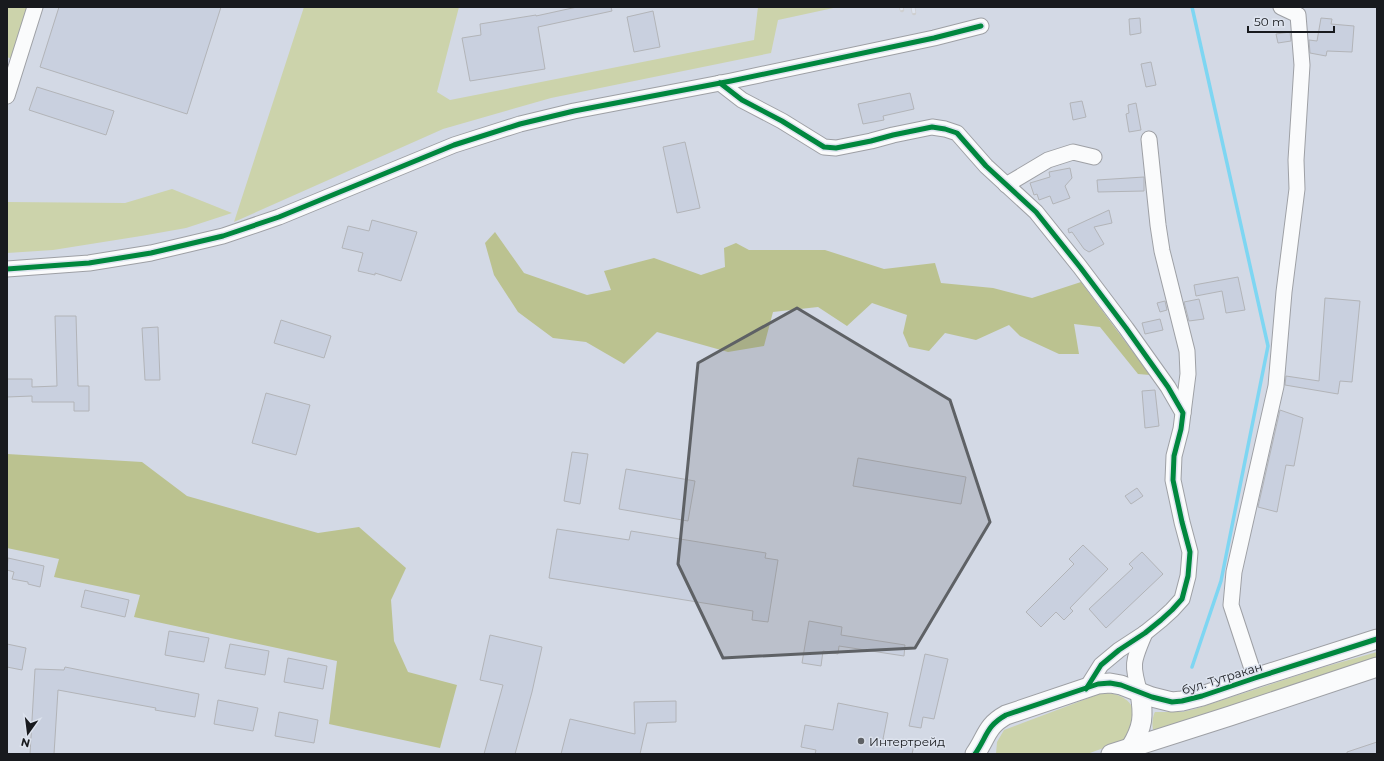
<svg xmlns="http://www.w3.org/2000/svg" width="1384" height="761" viewBox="0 0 1384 761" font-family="Montserrat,sans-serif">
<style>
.built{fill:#d3d9e5}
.green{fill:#ccd3ab}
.forest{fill:#bbc290}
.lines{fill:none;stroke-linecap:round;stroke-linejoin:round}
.stream{stroke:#7ed6f2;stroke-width:3.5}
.building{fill:#c9d0df;stroke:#b2b4b8}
.minor-casing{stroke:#9ea0a5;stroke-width:17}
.major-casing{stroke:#9ea0a5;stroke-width:21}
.minor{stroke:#fafbfc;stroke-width:15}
.major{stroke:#fafbfc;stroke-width:19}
.rail-casing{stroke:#cecfd0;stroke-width:4.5}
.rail{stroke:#dde3ee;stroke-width:3;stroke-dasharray:9;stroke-linecap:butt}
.cycleway-casing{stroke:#dde3ee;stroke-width:8}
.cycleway{stroke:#00873e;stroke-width:5}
.marked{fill:#5e6165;fill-opacity:0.2;stroke:#5e6165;stroke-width:3;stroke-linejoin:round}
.poi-dot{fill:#5e6165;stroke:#dde3ee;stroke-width:1.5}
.labels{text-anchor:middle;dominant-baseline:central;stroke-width:3;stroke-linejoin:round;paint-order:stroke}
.street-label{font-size:12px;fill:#181a1e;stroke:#dde3ee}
.poi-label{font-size:12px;fill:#181a1e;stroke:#dde3ee;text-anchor:start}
</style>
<rect width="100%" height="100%" fill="#e1e4ea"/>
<rect class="built" x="7" y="7" width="1370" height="747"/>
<g class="green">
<path d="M7,7H28L12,59L7,57Z"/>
<path d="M304,7H459L437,92L450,100L754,40L758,7H838L778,20L771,53L551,98L443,129L234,222Z"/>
<path d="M172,189L232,213L186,228L141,236L53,250L7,253V202L125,203Z"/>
<path d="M1377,652V659L1161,730L1154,731C1151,727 1153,715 1155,712H1182L1195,709L1324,667Z"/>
<path d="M1102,693C1115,692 1132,698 1134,713C1134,717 1132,721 1131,725C1129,732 1128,737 1123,741L1087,754H996L997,742L1004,730Z"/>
</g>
<g class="forest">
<path d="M495,232L524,273L587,295L611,290L604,271L654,258L701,275L725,267L724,248L736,243L749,250H825L884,269L935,263L941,283L993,288L1032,298L1081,282L1150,375L1138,374L1100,327L1074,324L1079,354H1059L1020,336L1009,325L976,340L945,333L929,351L909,347L903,333L907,315L872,303L847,326L818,307L773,312L764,346L728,352L657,332L624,364L586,342L553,338L518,312L494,275L485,243Z"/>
<path d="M7,454L142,462L187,496L318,533L359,527L406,568L391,600L394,641L408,672L457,685L440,748L329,724L337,661L134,617L140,595L54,577L59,559L7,548Z"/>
</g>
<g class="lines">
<path class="stream" d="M1192,667L1221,581L1268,346L1192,7"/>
</g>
<g class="building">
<path d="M59,7H221L187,114L40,67Z"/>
<path d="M577,7H611L612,11L538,27L545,69L470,81L462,38L481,35L480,24L536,15V16Z"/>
<path d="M653,11L660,47L634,52L627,17Z"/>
<path d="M1140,18L1141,33L1130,35L1129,19Z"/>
<path d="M1321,18L1332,19L1331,24L1354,26L1352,52L1327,51L1326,56L1310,53L1309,40L1317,41Z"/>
<path d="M1290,32L1291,41L1278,43L1276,34Z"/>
<path d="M1151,62L1156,85L1146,87L1141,64Z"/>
<path d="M37,87L114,111L106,135L29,110Z"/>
<path d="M910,93L914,109L883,116L884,120L863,124L858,104Z"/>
<path d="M1082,101L1086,117L1073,120L1070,103Z"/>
<path d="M1136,103L1141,130L1129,132L1126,114L1129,113L1128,105Z"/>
<path d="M685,142L700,208L677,213L663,147Z"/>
<path d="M1070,168L1072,178L1065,186L1070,198L1053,204L1050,196L1039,200L1037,194L1034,195L1030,183L1050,177L1049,172Z"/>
<path d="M1144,177V191L1098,192L1097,180Z"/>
<path d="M1109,210L1112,223L1094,227L1104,244L1089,252L1084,249L1072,232L1069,233L1068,229Z"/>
<path d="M372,220L417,232L401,281L375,273V275L358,271L363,253L342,248L348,226L369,231Z"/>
<path d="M1238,277L1245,310L1226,313L1222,291L1196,296L1194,285Z"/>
<path d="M1325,298L1360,301L1352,382L1340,381L1338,394L1285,385L1286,376L1319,381Z"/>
<path d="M1199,299L1204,319L1189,321L1184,302Z"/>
<path d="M1165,301L1167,310L1160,312L1157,303Z"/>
<path d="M55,316H76L78,386H89V411H74V402H32V396L7,397V379H32V387L57,386Z"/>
<path d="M1160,319L1163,330L1145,334L1142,323Z"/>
<path d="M281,320L331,336L324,358L274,343Z"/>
<path d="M158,327L160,380H145L142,328Z"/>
<path d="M1155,390L1159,426L1145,428L1142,391Z"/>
<path d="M266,393L310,405L296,455L252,443Z"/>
<path d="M1280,410L1303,418L1294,466L1286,465L1277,512L1258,507Z"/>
<path d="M572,452L588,454L580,504L564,501Z"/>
<path d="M858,458L966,477L961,504L853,486Z"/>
<path d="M626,469L695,481L688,521L619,509Z"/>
<path d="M1137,488L1143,496L1131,504L1125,496Z"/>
<path d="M557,529L629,540L631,531L766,553L765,558L778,560L768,622L752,620L753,611L549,578Z"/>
<path d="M1083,545L1108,569L1070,608L1073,611L1064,620L1056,612L1041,627L1026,612L1074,564L1069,559Z"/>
<path d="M1142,552L1163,574L1106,628L1089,609L1133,568L1129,564Z"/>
<path d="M8,558L44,566L40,587L28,584V582L12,579L14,572L7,570Z"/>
<path d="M85,590L129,600L125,617L81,607Z"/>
<path d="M809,621L842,627L841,635L905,645L904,656L839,646L838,654L823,651L821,666L802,663Z"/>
<path d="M169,631L209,638L204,662L165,655Z"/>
<path d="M490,635L542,647L532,692L515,754H484L503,685L480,680Z"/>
<path d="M7,644L26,648L22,670L7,667Z"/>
<path d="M230,644L269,651L265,675L225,668Z"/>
<path d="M925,654L948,659L934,719L923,717L921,728L909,726Z"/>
<path d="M288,658L327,666L323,689L284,682Z"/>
<path d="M65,667L199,694L195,717L155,710L156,708L58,690L54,754H30L35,669L64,670Z"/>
<path d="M218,700L258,708L253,731L214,724Z"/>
<path d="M676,701V722L647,723L640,754H561L570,719L635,734L634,702Z"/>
<path d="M838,703L888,713L883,739L914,745L912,754H815L816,750L801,747L805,725L833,730Z"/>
<path d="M279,712L318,720L314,743L275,736Z"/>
<path d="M1377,742V754H1347V752Z"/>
</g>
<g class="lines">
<g class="minor-casing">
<g id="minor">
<path d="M720,83L742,100L782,121L824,147L836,148L871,141L893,135L932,127L945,129L957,133L986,166L1036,212L1080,267L1126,328L1168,387L1183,413L1181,429L1174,456L1173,480L1182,522L1190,552L1188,576L1182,599L1172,610L1161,620L1145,633L1119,650L1101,665L1086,689"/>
<path d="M7,96L35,7"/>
<path d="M1149,139L1158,225L1162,251L1187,351L1188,374L1183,413"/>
<path d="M1006,185L1048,160L1073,152L1094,157"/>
<path d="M7,269L89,263L151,253L223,236L279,217L454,145L520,124L574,111L731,81L934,38L981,26"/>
<path d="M1255,678L1231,605L1234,572L1276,386L1284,292L1297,189L1296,160L1302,65L1298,15L1281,7"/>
<path d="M1140,693C1131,664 1133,661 1145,633"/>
</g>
</g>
<g class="major-casing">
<g id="major">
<path d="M1131,747C1143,727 1144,716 1140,693"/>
<path d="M975,754C987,737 986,726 1006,715L1098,684L1110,683L1121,685L1152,697L1172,702L1182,701L1202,696L1255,678L1377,639"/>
<path d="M1111,754L1230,716L1377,667"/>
</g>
</g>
<use href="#minor" class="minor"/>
<use href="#major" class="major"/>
<g class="rail-casing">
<g id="rail">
<path d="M901,7L902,10"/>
<path d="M913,7L914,13"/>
</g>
</g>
<use href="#rail" class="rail"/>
<g class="cycleway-casing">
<g id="cycleway">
<path d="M720,83L742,100L782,121L824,147L836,148L871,141L893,135L932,127L945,129L957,133L986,166L1036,212L1080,267L1126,328L1168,387L1183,413L1181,429L1174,456L1173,480L1182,522L1190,552L1188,576L1182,599L1172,610L1161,620L1145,633L1119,650L1101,665L1086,689"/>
<path d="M7,269L89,263L151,253L223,236L279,217L454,145L520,124L574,111L731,81L934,38L981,26"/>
<path d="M975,754C987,737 986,726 1006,715L1098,684L1110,683L1121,685L1152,697L1172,702L1182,701L1202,696L1255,678L1377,639"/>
</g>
</g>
<use href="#cycleway" class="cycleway"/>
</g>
<path class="marked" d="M797,308L950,400L990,522L915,648L723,658L678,564L698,363Z"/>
<circle class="poi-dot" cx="861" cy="741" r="4"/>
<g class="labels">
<g class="street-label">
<text transform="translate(1222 678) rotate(-17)">бул. Тутракан</text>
</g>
<g class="poi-label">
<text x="869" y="741">Интертрейд</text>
</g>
</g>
<rect width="1384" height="761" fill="none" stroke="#181a1e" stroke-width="16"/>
<g transform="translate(28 733) rotate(194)" stroke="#dde3ee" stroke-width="3" paint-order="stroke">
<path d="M0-3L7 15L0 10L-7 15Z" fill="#181a1e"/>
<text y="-6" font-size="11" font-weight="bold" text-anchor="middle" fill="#181a1e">N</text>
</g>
<path d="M1248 26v6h86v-6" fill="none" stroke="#181a1e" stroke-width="2"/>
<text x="1254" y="26" font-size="12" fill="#181a1e" stroke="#dde3ee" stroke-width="3" paint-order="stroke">50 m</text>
</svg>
